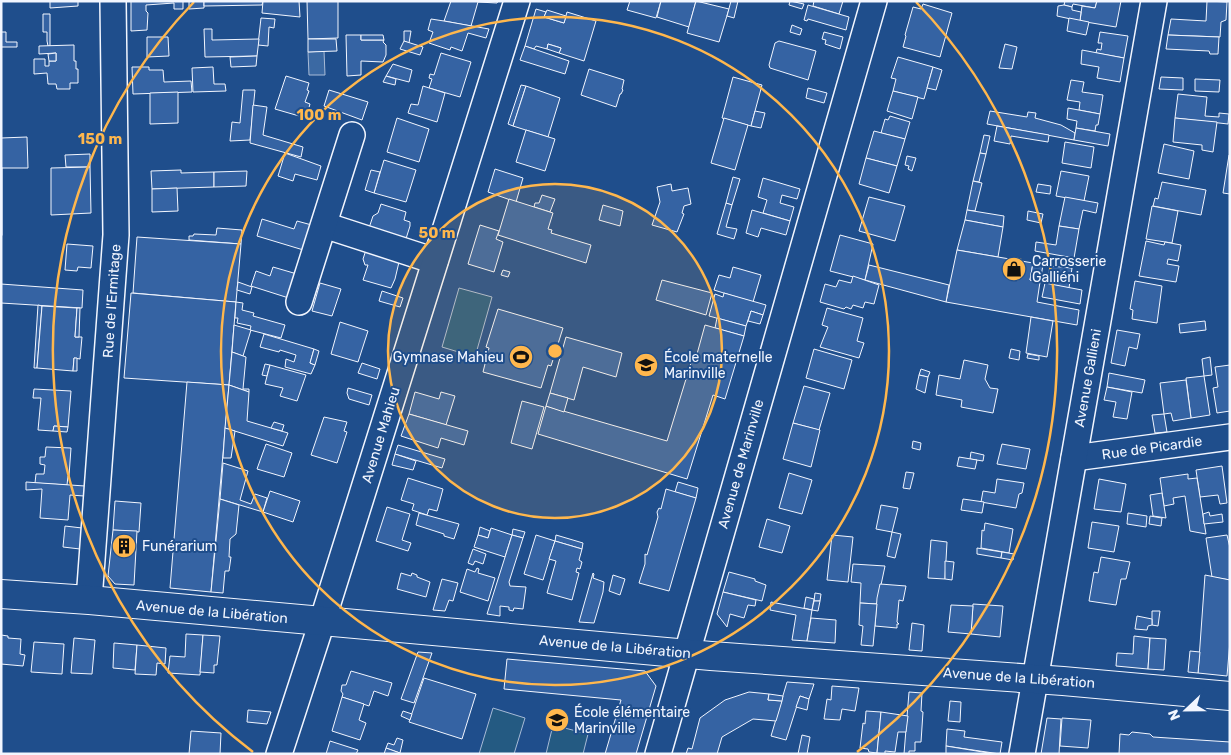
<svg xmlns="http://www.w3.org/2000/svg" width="1231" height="755" viewBox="0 0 1231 755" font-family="Rubik,sans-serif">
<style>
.green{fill:#245a82;stroke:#a8bbd7}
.water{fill:#3b69a3;stroke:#a8bbd7}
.building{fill:#3563a3;stroke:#f2f6ff}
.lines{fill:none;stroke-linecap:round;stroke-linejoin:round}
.minor-casing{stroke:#f2f6ff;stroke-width:28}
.major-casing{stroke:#f2f6ff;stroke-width:30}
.minor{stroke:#1f4e8c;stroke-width:25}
.major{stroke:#1f4e8c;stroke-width:28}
.ring{fill:none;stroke:#ffb74d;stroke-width:2.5}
.labels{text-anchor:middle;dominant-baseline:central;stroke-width:4;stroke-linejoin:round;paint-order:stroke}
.poi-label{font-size:14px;fill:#f2f6ff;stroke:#1f4e8c;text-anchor:start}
.street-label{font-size:14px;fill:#f2f6ff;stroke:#1f4e8c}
.centre{fill:#ffb74d;stroke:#1f4e8c;stroke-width:2.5}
.ring-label{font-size:15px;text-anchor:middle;font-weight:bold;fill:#ffb74d;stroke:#1f4e8c;stroke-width:4;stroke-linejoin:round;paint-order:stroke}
</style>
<rect width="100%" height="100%" fill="#1f4e8c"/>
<g class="green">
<path d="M459,288L492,297L475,357L442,347Z"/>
<path d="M493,708L525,718L514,754H479Z"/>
<path d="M553,725L588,734L583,754H546Z"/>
</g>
<path class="water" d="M324,51L325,75H309L308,52Z"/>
<g class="building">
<path d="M78,1V6L50,8V1Z"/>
<path d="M131,1H183V9H174V3L146,5V11L148,13L147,30L131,31Z"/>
<path d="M189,1H204V8L189,9Z"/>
<path d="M204,1H263L262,5L204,6Z"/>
<path d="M263,1H299L300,17L262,13Z"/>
<path d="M307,1H338V38L308,39Z"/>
<path d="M451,1H498L497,3L478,2L471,26L444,21Z"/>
<path d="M630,1H661L656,18L627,10Z"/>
<path d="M661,1H696L689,27L657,17Z"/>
<path d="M696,1L729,9L719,42L687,33Z"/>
<path d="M731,1H738L734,18L727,16Z"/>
<path d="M790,1L804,4L802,9L789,5Z"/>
<path d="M814,1H843L839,14L813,6Z"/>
<path d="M1065,1H1097L1095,8L1073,4L1072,7L1064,5Z"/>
<path d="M1097,1H1121L1116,27L1080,21L1082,6L1095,8Z"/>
<path d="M1207,1L1227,2L1226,20L1221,22L1220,37L1168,35L1171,19L1206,21Z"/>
<path d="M923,4L952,13L940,57L903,47L906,36L905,35L913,7L921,9Z"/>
<path d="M808,5L849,17L846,30L808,19L807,21L804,20Z"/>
<path d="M1064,5L1072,7V10L1081,12L1080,21L1057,16L1058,6Z"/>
<path d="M536,9L546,12L544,17L564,23L567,12L596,21L584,61L559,53L561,48L548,44L547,49L536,46L534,49L525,46Z"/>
<path d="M547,10L566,16L564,23L544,17Z"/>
<path d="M43,14H50V46H48L47,41V32H43Z"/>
<path d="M261,18L275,19L274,28L269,27L268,46L258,45Z"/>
<path d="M1069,18L1089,22L1086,35L1067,31Z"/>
<path d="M431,19L444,21L489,29L486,38L468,33L462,51L451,47L450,50L429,43L433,32L428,30Z"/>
<path d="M792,25L802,29L800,35L790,32Z"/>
<path d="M204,29H212V40L259,39L257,56L205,57Z"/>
<path d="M404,31H411L409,43L404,41Z"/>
<path d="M1,32H6V42H17V47H1Z"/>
<path d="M824,32L843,37L840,49L825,44L826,40L822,39Z"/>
<path d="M1100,32L1128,36L1124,58L1096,53L1097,49L1101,50L1102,43H1098Z"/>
<path d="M346,35H361V40H384L383,42L386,45V55L383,62L361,61V75L347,76Z"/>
<path d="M361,35H383L384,40H361Z"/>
<path d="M1168,35L1219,37L1218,54H1210L1209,51L1166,49Z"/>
<path d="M147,37H168L169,56L147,57Z"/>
<path d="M308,39H336L337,51L308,52Z"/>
<path d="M404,41L423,47L420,55L400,49Z"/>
<path d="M779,41L816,51L808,80L770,68L769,65L775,43Z"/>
<path d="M548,44L561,48L559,53L547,49Z"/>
<path d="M1005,44L1017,47L1012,69L999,68Z"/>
<path d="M74,45V61H76V69H78V83H70V89H57L56,84H48L47,73L34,74V59H45V66H49V61H56V53L39,54V46Z"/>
<path d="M525,46L569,61L565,74L520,60Z"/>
<path d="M1082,50L1124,58L1120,82L1097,78L1099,67L1081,64Z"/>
<path d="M56,53V61H49L48,54Z"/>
<path d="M441,53L471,62L460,97L429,88L432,79L429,78L430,74L434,75Z"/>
<path d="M257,56L256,66L231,67L230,57Z"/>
<path d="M898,57L933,67L924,99L893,91L896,79L891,78Z"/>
<path d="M393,64L412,70L409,82L386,76Z"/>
<path d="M132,67H149V70H163L164,82L191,81L192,92L133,94Z"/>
<path d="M213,67L214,84H225L226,91L193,92L192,68Z"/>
<path d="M933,67L942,70L936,90L927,88Z"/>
<path d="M589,69L624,80L622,89L623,90L621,94H620L616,107L581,95Z"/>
<path d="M286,76L309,83L307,90L309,91L305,102L310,104L306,118L275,109Z"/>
<path d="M386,76L396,79L395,85L383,82Z"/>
<path d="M733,77L762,85L751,126L722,118Z"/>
<path d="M1161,77L1183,78V90L1159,89Z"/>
<path d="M1195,79L1220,80L1219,92L1195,91Z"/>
<path d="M1071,80L1084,82L1082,92L1103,95L1100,114L1079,110L1080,102L1067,100Z"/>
<path d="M521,85L526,86L513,126L508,124Z"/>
<path d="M423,86L445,93L437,122L408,113L411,104L418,105Z"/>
<path d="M526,86L560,98L548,137L513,126Z"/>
<path d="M808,88L827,93L824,103L806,98Z"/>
<path d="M243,90H255L250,140L230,141L232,122L240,123Z"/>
<path d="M329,90L368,102L362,120L324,106Z"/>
<path d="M893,91L918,97L912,119L887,111Z"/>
<path d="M178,92V123L150,124V93Z"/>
<path d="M1178,94L1207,97L1205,116L1219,117V113L1229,114L1228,124L1175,118Z"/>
<path d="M253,105L267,107L263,135L303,147L301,157L250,143Z"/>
<path d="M1068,108L1100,114L1098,125H1096L1095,131L1076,128L1077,121L1067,119Z"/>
<path d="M755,111L765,113L761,128L751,126Z"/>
<path d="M990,111L1027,117L1028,112L1036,113L1035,118L1061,125L1075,133L1074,140L987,124Z"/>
<path d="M890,116L910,122L905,139L881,133L885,119L888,120Z"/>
<path d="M397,118L429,129L419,162L387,152Z"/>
<path d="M724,118L748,125L735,170L711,163Z"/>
<path d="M1175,118L1217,122L1213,152L1202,150V145L1173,142Z"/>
<path d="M997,126L1049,135L1048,142L1011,136L1010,144L994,141Z"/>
<path d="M1076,128L1110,134L1108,146L1074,140Z"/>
<path d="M526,130L555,139L545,171L516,162Z"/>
<path d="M874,131L905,139L897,166L866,158Z"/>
<path d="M984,135L990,136L986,154L980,153Z"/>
<path d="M27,137L28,168H1V138Z"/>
<path d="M1065,142L1094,147L1091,168L1062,163Z"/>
<path d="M1164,144L1194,151L1189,179L1158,173Z"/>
<path d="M285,153L321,166L317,180L295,174L293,181L278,176Z"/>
<path d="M980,153L986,154L979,182L973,181Z"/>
<path d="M90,154V167H66L65,155Z"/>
<path d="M1229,155H1230V194L1223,193Z"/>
<path d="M907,156L916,158L912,171L908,169L909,166L905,165Z"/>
<path d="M866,158L897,166L889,193L859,184Z"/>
<path d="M384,160L416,170L406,202L374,193Z"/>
<path d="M90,167L91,213L51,215V168Z"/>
<rect x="1" y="168" width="1" height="67"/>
<path d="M495,169L523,178L516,202L488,192Z"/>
<path d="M181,170V173L214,172V187L152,189L151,171Z"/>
<path d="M371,170L380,172L374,193L365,190Z"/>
<path d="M247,171L246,186L214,187V172Z"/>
<path d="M1061,171L1089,176L1084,201L1056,196Z"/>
<path d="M733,177L740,179L732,205L726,203Z"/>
<path d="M763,178L800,189L797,199L782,195L780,203L794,207L790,221L763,213L767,200L758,197Z"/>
<path d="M973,181L982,183L975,211L967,210Z"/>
<path d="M1162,182L1206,190L1201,215L1153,206L1155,198L1158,199Z"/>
<path d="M671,184L672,191L688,188L691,204L684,206L682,213L684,214L677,232L652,225L660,202L657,187Z"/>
<path d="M1038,184L1051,186L1050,194L1036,192Z"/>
<path d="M177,188L178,211L152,212V189Z"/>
<path d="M542,195L555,199L550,212L534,207L535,203H539Z"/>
<path d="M869,197L905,206L895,241L859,231Z"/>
<path d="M1065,197L1098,203L1096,213L1083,210L1079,229L1059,226Z"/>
<path d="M509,199L553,213L548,229L552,230L551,233L591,245L586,263L498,235Z"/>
<path d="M726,203L732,205L726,227L737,229L734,239L717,234Z"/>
<path d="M381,204L406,212L404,220L410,222V226L404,245L367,234L373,216L378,213Z"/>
<path d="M603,205L623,211L620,226L599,220Z"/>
<path d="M1152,206L1178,211L1172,243L1146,239Z"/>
<path d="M752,210L790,221L786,235L761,228L758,237L746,233Z"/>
<path d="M967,210L1004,216L1003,227L965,220Z"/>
<path d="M1028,211L1043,214L1041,223L1027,220Z"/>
<path d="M262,219L294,229L297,221L319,227L310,252L257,236Z"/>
<path d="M965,220L1003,227L998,257L957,250Z"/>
<path d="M480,225L499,231L496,239L503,242L494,272L468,264Z"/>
<path d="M1059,226L1079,229L1074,258L1035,251L1036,242L1056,245Z"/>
<path d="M217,228L242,230L241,244L189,240V236H193L194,234L216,235Z"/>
<path d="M840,235L873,244L865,280L830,271Z"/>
<path d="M137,237L241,244L236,302L133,293Z"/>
<path d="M1146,241L1164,245L1165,242L1181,245L1178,261L1168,259L1167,264L1179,266L1176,282L1139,276Z"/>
<path d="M67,244L93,246L91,268L78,267L77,271L65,270Z"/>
<path d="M368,244L399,262L395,279L391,288L363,280L368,265H365L363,259Z"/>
<path d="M957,250L1033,263L1030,280L1040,282L1037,302L1079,310L1077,325L946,302Z"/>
<path d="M1033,263L1043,265L1040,282L1030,280Z"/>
<path d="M869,265L949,285L946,302L865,280Z"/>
<path d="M1050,266L1072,268L1069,288L1047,284Z"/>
<path d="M273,267L297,274L295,300L251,286L256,271L270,276Z"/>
<path d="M733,267L761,275L753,302L714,290L719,275L730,278Z"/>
<path d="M503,270L510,272L508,277L501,275Z"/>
<path d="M853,276L879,285L874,304L865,302L863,308L853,305L851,309L846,307L844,309L820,302L825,284L836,287L839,280L851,283Z"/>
<path d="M662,280L712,293L706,315L656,300Z"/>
<path d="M1135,281L1162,286L1157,323L1132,319L1133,310L1130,309Z"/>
<path d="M238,282L252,287L250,294L237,290Z"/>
<path d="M320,283L341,289L332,316L312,311Z"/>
<path d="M1045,283L1082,290L1080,304L1042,297Z"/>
<path d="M1,284L83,290L82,308L1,303Z"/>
<path d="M382,291L403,298L400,307L379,301Z"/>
<path d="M131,293L236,302L229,385L124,378Z"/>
<path d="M724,293L766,305L763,315L751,311L746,326L709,316L715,294L723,297Z"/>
<path d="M236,302L243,303L242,310L254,313L253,316L285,325L281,338L250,330L251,326L237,323L238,318H235Z"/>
<path d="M38,305L42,306L37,368H34Z"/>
<path d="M42,306L77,308L75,337H82L80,359L74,358L73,371L37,368Z"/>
<path d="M77,308H80L79,337H75Z"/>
<path d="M827,308L863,318L857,341L864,343L859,358L820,347L828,327L822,325Z"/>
<path d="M498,309L563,328L551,366L548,365L541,388L483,372L489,348L486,347Z"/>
<path d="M751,311L763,315L760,324L748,321Z"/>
<path d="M1031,317L1053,321L1047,357L1026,353Z"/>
<path d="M717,318L746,326L744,336L715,328Z"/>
<path d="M1205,321L1206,330L1180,333L1179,324Z"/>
<path d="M340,322L368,331L358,362L331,354Z"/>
<path d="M234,325L251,330L243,356L232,352Z"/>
<path d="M705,325L744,336L725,399L713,395L687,479L538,434L546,406L667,441L694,353L697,354Z"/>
<path d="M1117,330L1140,334L1137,349L1129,347L1125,366L1111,363Z"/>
<path d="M264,334L314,349L310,363L315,365L311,374L285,367L286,359L294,362L296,355L280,350L279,352L260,347Z"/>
<path d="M566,337L622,353L616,377L583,367L574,400L550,393Z"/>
<path d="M314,349L319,351L315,365L310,363Z"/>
<path d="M814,349L852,360L844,389L806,378Z"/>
<path d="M1011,349L1020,351L1019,360L1009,358Z"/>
<path d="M232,352L246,357L243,389H249V392L229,385Z"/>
<path d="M1028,354L1039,356V360L1027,358Z"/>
<path d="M1210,357L1212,375L1204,376L1202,359Z"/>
<path d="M74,358H77V371H73Z"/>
<path d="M964,360L988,365L985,379L990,388L998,389L993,413L961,407L962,400L936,395L939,375L960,379Z"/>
<path d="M362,363L380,369L377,379L358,373Z"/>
<path d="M265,364L270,365L267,376L262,375Z"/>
<path d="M270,365L306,375L297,401L280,396L283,388L265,384Z"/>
<path d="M1230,365V411L1217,413L1213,388L1218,387L1215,367Z"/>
<path d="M921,369L930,372L928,377L919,375Z"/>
<path d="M1109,373L1145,380L1142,393L1107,387Z"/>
<path d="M919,375L928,377L925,393L916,389Z"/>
<path d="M1204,376L1210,415L1191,418L1186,378Z"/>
<path d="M1186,380L1191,418L1173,421L1171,413L1164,414L1160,383Z"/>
<path d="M187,382L229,385L211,592L170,588Z"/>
<path d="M229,385L249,392L247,421L288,433L283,446L225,428Z"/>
<path d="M804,386L830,393L819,430L793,423Z"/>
<path d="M1107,387L1132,392L1127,419L1113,417L1116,402L1104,400Z"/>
<path d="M348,388L372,395L369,405L349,399L347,393Z"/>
<path d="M34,389L71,391L68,427L54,426L53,431L38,430L41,398H33Z"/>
<path d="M415,392L439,399L441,392L455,396L446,425L409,414Z"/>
<path d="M550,393L568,398L564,412L546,406Z"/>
<path d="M522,401L544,407L532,449L511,443Z"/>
<path d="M409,414L468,431L464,445L441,438L438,448L401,436Z"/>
<path d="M1164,414L1167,432L1155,433L1152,415Z"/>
<path d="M324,417L347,422L344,431L347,432L337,463L311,455Z"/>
<path d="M274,422L284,425L282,431L271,428Z"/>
<path d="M793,423L820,430L811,467L783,459Z"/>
<path d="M54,426L68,427L67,432L53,431Z"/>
<path d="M225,428L235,431L231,458H223Z"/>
<path d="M913,441L921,443L920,450L912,448Z"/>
<path d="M266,444L292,453L284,477L257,469Z"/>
<path d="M1002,444L1030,449L1026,469L997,464Z"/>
<path d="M398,445L445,459L442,468L395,454Z"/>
<path d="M46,447L71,448L69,476H68L67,485L35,483L36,474H44L45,465L40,464V457H45Z"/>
<path d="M971,452L984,455L983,461L970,459Z"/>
<path d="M395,454L416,461L413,470L392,465Z"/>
<path d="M959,457L977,460L975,469L957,466Z"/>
<path d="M223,463L248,471L240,500L251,504L255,494L267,498L263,512L220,499Z"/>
<path d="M1222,466L1227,503L1220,504L1218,495L1200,497L1196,470Z"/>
<path d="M906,472L914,473L910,489L903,488Z"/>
<path d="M789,473L812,480L802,514L779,508Z"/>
<path d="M1188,474V479L1197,478L1206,534L1190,531L1185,496L1173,498L1174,504L1164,506L1160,478Z"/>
<path d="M408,478L443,489L437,511L429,509L427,515L412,510L414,504L401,500Z"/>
<path d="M997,479L1024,483L1022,493L1019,494L1016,508L981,502L983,491L995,493Z"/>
<path d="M1099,479L1126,484L1121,512L1094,509Z"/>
<path d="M26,482L85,486L84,496L70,495L68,520L40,518L42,489L26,490Z"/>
<path d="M678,482L698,488L696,498L675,492Z"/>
<path d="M666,489L696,498L669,591L639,583L645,564V554L647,555L658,517L657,512L659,508L661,509Z"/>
<path d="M270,491L300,501L293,522L263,512Z"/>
<path d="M1162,493L1164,506L1166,518L1153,516L1150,495Z"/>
<path d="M220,499L239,505L236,534L230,539L229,557H231L229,571H225L223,593L211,592Z"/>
<path d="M963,499L984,502L982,513L961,510Z"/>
<path d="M115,501L141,503L139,532L113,530Z"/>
<path d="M881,505L898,508L892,532L876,529Z"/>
<path d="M387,507L410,514L402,540L411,543L408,551L376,541Z"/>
<path d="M1209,512L1210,516L1222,514L1223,522L1204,524L1203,514Z"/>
<path d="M419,513L459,524L454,539L444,536V534L416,525Z"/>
<path d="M1128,513L1147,516L1146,527L1127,524Z"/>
<path d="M1150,516L1162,518L1161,526L1149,524Z"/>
<path d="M767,519L790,526L782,553L759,547Z"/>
<path d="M1092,522L1119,526L1114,552L1088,548Z"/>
<path d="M985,523L1013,529L1009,553L981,548L982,530L984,531Z"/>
<path d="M65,526L82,528L80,549L63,547Z"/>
<path d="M480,527L490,531L488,538L478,535Z"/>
<path d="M491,528L512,535L505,557L474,547L478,535L488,538Z"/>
<path d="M513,529L525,532L523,538L512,535Z"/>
<path d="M113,530L137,531L134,585L115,584L108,576Z"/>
<path d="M892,532L901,534L895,558L887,556Z"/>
<path d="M512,535L523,538L509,582L510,586L526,587L523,609L514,608L513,611L509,610V607L500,606V616L487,614Z"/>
<path d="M536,535L555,541L543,580L524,574Z"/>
<path d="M556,535L583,543L582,549L555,541Z"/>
<path d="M832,535L853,537L848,582L827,580Z"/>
<path d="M1227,535L1230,548V580L1212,577L1206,538Z"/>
<path d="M931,540L947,542L945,579L928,578Z"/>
<path d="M555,541L582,549L579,560L582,562L580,569L577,568L576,572L579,573L572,600L547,593L556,561L549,559Z"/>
<path d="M977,548L1002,552L1001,558L977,554Z"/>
<path d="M473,549L486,554L483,564L475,561L473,565L468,563Z"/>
<path d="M1002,552L1014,554L1013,560L1001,558Z"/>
<path d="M1101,557L1130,562L1126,579H1121L1116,605L1089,601L1094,572L1098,573Z"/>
<path d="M945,561L954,562L952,580L945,579Z"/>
<path d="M853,564L885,566L877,604L860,603L861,583L851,582Z"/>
<path d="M477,568L479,569L478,573L495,578L488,601L460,592L467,569L475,572Z"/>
<path d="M729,572L755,579V581L766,585L762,601L723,592Z"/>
<path d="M401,573L411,576L412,573L417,575V577L430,582L426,597L397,589Z"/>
<path d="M593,573L594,574L593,578L604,582L603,592L594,623L579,622Z"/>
<path d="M613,575L625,579L620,595L609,591Z"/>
<path d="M1205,575L1230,580V641L1227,676L1198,673Z"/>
<path d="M442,579L458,583L453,601L449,600L445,611L433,610Z"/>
<path d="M880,584L906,586L903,601L899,600L897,622L899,624H897V628L875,626L877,598Z"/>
<path d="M723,592L756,600L755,606L748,605L744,618L730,614L727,627L717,614Z"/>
<path d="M815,593L821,594L820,601H814Z"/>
<path d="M806,597L814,599L812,610L804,608Z"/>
<path d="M814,601H820L818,611L812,610Z"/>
<path d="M771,602L812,610L807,641L792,640L796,615L770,610Z"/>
<path d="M860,603L877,604L873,646L861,645L863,626L859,625Z"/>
<path d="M973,604L1003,606L1000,637L971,634Z"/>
<path d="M951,605L973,606L971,634L948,632Z"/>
<path d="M1152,611H1160L1158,626L1152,625Z"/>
<path d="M1137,616L1152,619V625L1148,626L1147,630L1135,629Z"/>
<path d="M811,618L836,620L835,643L807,641Z"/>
<path d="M912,623L924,625L922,651L909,650Z"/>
<path d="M186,634L203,635L200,675L168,673L170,656L185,657Z"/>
<path d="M1,635L8,636V638L21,639L20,654L25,655L23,666L1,664Z"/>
<path d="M203,635L220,636L217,665H214V673L200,672Z"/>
<path d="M1134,636L1150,638L1148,669L1116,666L1117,653L1133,654Z"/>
<path d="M74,638L95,640L92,674L71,673Z"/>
<path d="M1150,638L1166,639L1164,670L1148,669Z"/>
<path d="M34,642L64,644L62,674L31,672Z"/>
<path d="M114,643L137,645L135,670L113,668Z"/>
<path d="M137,645L166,648L165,664L157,663L156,675L135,674Z"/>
<path d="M1190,651L1200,652L1198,673L1188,672Z"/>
<path d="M418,652L432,653L414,703L401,699Z"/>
<path d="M507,659L645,671L656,686L636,754H605L621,700L504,689Z"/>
<path d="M351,671L392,683L388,696L374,691L369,706L342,697L343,694L341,691L342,685H346Z"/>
<path d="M424,678L476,694L462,739L409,722Z"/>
<path d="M787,682L814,684L809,699L800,696L786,740L771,736Z"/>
<path d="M832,686L859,688L855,711L842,709L840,720L824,719L827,699L831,700Z"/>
<path d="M749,692L769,694L768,700L782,701L776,721L753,719L722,737L717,754H686L688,748L692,749L700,718L725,700Z"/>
<path d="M909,692L922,693L921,711L923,712L921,742H915V751H909V754H904Z"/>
<path d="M769,694L783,696L782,701L768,700Z"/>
<path d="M800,696L809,699L807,710L796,707Z"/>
<path d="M342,697L364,704L359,720L366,723L360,740L332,731Z"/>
<path d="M950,701L961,702L960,722L948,721Z"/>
<path d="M248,710L271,712L267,724L247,722Z"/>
<path d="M403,711L412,714L410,720L401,716Z"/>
<path d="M866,711L881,712L877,753L869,752L868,749L860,748L863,723L865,724Z"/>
<path d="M881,712L908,716L906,732H898L895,752L885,751V754L877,753Z"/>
<path d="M1047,718L1061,719L1059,754H1041Z"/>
<path d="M1062,718L1091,720L1088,748L1060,746Z"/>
<path d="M947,729L965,731L964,737L1002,742L1000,754L946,746Z"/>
<path d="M191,731L221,733L220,754H189Z"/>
<path d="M1132,732L1150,734L1153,737L1230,742V754H1119L1120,734L1129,735Z"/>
<path d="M802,735L810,737L807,754H798Z"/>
<path d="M397,738L403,740L400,753L386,748L388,743L394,745Z"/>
<path d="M330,741L358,750L356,754H326Z"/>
<path d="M946,746L995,754H946Z"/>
<path d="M386,748L400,753L399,754H384Z"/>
</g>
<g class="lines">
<g class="minor-casing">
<g id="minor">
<path d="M324,225L435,261"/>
<path d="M299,302L352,135"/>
<path d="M1074,458L1230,437"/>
<path d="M89,600L116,235L113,1"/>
<path d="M279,754L322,622L517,1"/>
<path d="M658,754L874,1"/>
<path d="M1022,754L1154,1"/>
</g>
</g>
<g class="major-casing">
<path id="major" d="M1,594L89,600L711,656L1063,681L1230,696"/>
</g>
<use href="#minor" class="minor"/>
<use href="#major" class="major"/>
</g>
<circle cx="555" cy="351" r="167" fill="#ffb74d" fill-opacity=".12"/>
<g class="ring">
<circle cx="555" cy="351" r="167"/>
<circle cx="555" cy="351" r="334"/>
<path d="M253 752A502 502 0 0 1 194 2M916 2A502 502 0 0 1 857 752"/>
</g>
<defs>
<g id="shop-disc" transform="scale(1.25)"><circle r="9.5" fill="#ffb74d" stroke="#1f4e8c"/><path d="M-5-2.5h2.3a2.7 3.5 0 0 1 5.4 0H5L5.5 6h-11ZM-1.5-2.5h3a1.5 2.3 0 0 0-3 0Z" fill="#111"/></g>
<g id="stadium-disc" transform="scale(1.25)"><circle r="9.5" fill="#ffb74d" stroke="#1f4e8c"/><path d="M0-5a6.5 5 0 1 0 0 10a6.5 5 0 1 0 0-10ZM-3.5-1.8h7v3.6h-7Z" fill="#111"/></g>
<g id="school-disc" transform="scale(1.25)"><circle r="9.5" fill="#ffb74d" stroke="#1f4e8c"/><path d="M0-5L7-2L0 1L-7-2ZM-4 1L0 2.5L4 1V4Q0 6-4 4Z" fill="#111"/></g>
<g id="building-disc" transform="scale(1.25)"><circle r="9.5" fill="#ffb74d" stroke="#1f4e8c"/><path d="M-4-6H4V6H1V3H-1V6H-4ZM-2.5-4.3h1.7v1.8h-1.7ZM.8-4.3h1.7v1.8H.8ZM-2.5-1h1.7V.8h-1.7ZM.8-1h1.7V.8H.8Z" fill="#111"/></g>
</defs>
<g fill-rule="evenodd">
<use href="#shop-disc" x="1014" y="269"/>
<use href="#stadium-disc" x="521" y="357"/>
<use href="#school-disc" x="646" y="365"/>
<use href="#building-disc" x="124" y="546"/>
<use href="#school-disc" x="557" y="720"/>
</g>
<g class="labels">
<g class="poi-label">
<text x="1032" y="261">Carrosserie<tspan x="1032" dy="16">Galliéni</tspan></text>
<text x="504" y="357" text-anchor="end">Gymnase Mahieu</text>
<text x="664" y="357">École maternelle<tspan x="664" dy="16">Marinville</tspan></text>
<text x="142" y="546">Funérarium</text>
<text x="574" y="712">École élémentaire<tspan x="574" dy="16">Marinville</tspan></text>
</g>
<g class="street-label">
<text transform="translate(112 301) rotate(-86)">Rue de l'Ermitage</text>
<text transform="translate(1088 378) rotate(-80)">Avenue Gallieni</text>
<text transform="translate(381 435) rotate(-73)">Avenue Mahieu</text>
<text transform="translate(1152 448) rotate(-8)">Rue de Picardie</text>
<text transform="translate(741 464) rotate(-74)">Avenue de Marinville</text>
<text transform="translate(212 612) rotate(5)">Avenue de la Libération</text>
<text transform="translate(615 647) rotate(5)">Avenue de la Libération</text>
<text transform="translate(1019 678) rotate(4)">Avenue de la Libération</text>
</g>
</g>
<circle cx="555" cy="351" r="8" class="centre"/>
<g class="ring-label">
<text x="319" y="120">100 m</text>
<text x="100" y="144">150 m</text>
<text x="437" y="238">50 m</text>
</g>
<rect width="1231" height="755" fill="none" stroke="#f2f6ff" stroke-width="5"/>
<g transform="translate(1186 710) rotate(248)" stroke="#1f4e8c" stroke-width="4" paint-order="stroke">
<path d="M0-4L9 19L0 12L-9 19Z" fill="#f2f6ff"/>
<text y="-8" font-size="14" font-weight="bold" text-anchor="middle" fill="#f2f6ff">N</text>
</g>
</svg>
